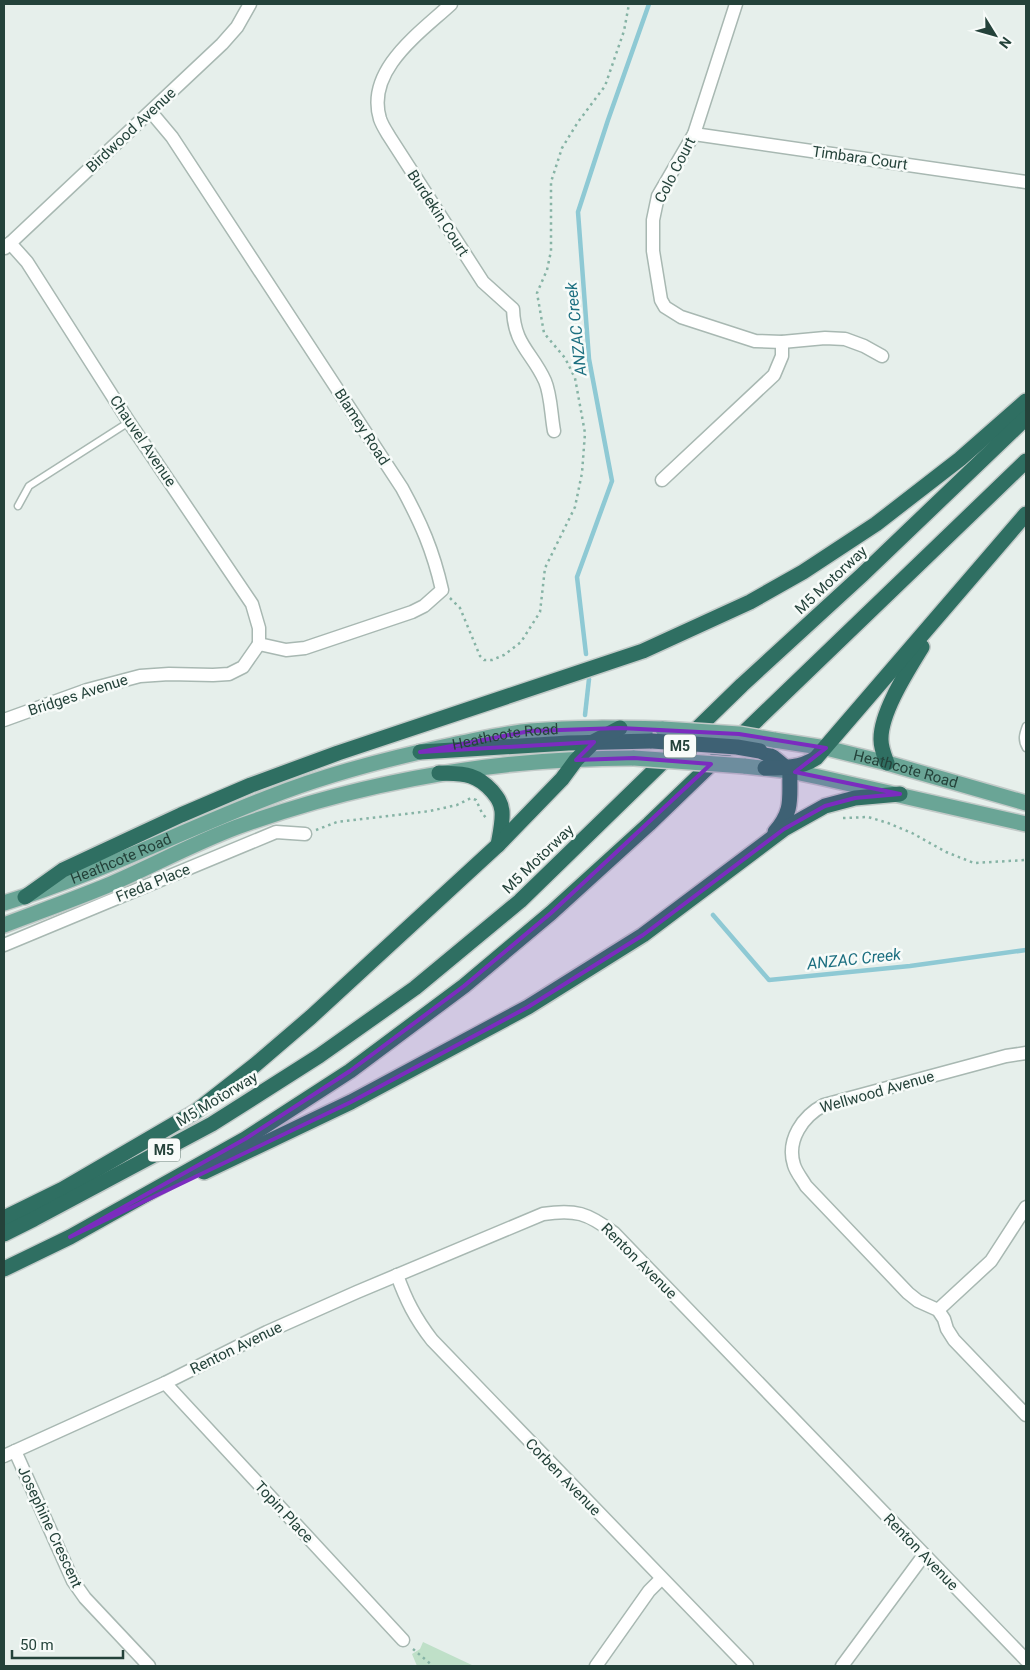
<svg xmlns="http://www.w3.org/2000/svg" width="1030" height="1670" viewBox="0 0 1030 1670" font-family="Roboto,sans-serif">
<style>
.green{fill:#bfe0c8}
.lines{fill:none;stroke-linecap:round;stroke-linejoin:round}
.stream{stroke:#8ec9d4;stroke-width:4.5}
.service-casing{stroke:#a8b8b2;stroke-width:9}
.minor-casing{stroke:#a8b8b2;stroke-width:15}
.primary-casing{stroke:#c2cac8;stroke-width:18}
.motorway-casing{stroke:#c2cac8;stroke-width:18}
.path{stroke:#86b3a5;stroke-width:2.5;stroke-dasharray:2.5 4;stroke-linecap:butt}
.service{stroke:#fff;stroke-width:6}
.minor{stroke:#fff;stroke-width:12}
.primary{stroke:#6aa596;stroke-width:15}
.motorway{stroke:#2f6f62;stroke-width:15}
.primary-bridge-casing{stroke:#c2cac8;stroke-width:18;stroke-linecap:butt}
.motorway-bridge-casing{stroke:#c2cac8;stroke-width:18;stroke-linecap:butt}
.primary-bridge{stroke:#6aa596;stroke-width:15}
.motorway-bridge{stroke:#2f6f62;stroke-width:15}
.marked{fill:#7b2cbf;fill-opacity:0.2;stroke:#7b2cbf;stroke-width:4;stroke-linejoin:round}
.labels{text-anchor:middle;dominant-baseline:central;stroke-width:5;stroke-linejoin:round;paint-order:stroke}
.shield{fill:#f7fbf9;stroke:#637a73;stroke-width:1}
.shield-label{font-size:14px;font-weight:bold;fill:#24423a}
.street-label{font-size:15px;fill:#24423a;stroke:#f7fbf9}
.water-label{font-size:16px;font-style:italic;fill:#1c6f80;stroke:#f7fbf9}
</style>
<rect width="100%" height="100%" fill="#e6efeb"/>
<path class="green" d="M423,1642L474,1666H417L412,1654L420,1649Z"/>
<g class="lines">
<g class="stream">
<path d="M586,654L577,577L612,481L589,359L578,212L608,120L649,4"/>
<path d="M585,715L589,679"/>
<path d="M713,915L769,980L910,966L1026,950"/>
</g>
<g class="service-casing">
<g id="service">
<path d="M18,506L29,486L129,422"/>
<path d="M1026,726C1023,734 1021,740 1026,748"/>
</g>
</g>
<g class="minor-casing">
<g id="minor">
<path d="M451,4C421,32 365,70 380,119C382,125 386,131 389,136L483,282L513,309C514,345 532,352 545,381C551,395 551,415 554,431"/>
<path d="M736,4L694,134L658,196L653,220V251L661,300L665,307L681,317L755,341L782,342L825,338L845,339L864,346L882,356"/>
<path d="M151,112L172,137L402,488C421,523 433,550 442,590L424,606L412,612L305,648L286,650L259,644"/>
<path d="M694,134L1026,182"/>
<path d="M10,243L27,262L129,422L252,604L259,628V644"/>
<path d="M5,248L222,44L237,27L250,4"/>
<path d="M662,480L774,375L782,356V342"/>
<path d="M4,720L87,690L140,676L169,674L213,675L229,674L243,667L259,644"/>
<path d="M4,945L276,832L305,834"/>
<path d="M1026,1053L1006,1056L824,1105C803,1116 786,1140 794,1165C796,1172 802,1179 806,1186L908,1293L918,1301L938,1310L944,1319L947,1329L954,1340L1026,1415"/>
<path d="M397,1275C406,1300 415,1318 432,1340L747,1666"/>
<path d="M938,1310L991,1261L1026,1207"/>
<path d="M165,1383L403,1640"/>
<path d="M15,1451L73,1581L85,1598L149,1666"/>
<path d="M4,1456L165,1383L267,1332L357,1292L543,1214C575,1209 588,1213 614,1233L1026,1660"/>
<path d="M596,1666L649,1591L661,1579"/>
<path d="M842,1666L924,1555"/>
</g>
</g>
<g class="primary-casing">
<g id="primary">
<path id="s1" d="M774,740L826,748L887,763L1026,803"/>
<path d="M744,766L790,771L819,777L1026,824"/>
<path id="s2" d="M4,903C95,875 179,832 267,798C327,774 389,758 452,745C478,740 505,733 531,731C575,727 619,728 663,729"/>
<path d="M4,925C38,912 72,900 106,886C150,867 192,844 237,827C364,781 499,758 634,758"/>
</g>
</g>
<g class="motorway-casing">
<g id="motorway">
<path d="M760,751L773,757L790,771C789,798 794,810 775,832"/>
<path d="M420,752L568,743L652,741"/>
<path d="M887,763C884,755 881,748 881,740C880,713 908,670 922,647"/>
<path d="M765,768C784,768 801,768 816,758L1026,514"/>
<path d="M439,773C462,774 475,772 492,791C497,797 501,802 502,811C503,822 500,834 498,845"/>
<path d="M25,897L63,870L181,815L251,785L338,753L643,651L750,602L803,572L876,524L960,459L1026,401"/>
<path d="M204,1172L351,1102L528,1007L643,935L784,829L825,806L855,798L900,794"/>
<path d="M4,1218L63,1189L195,1112L255,1065L311,1017L498,845L562,779L576,760L595,741L620,728"/>
<path d="M4,1234L34,1219L212,1124L319,1056L415,988L520,901L742,685L862,575L1026,418"/>
<path d="M4,1269L70,1237L245,1139L350,1071L464,986L551,913L649,824L1026,461"/>
</g>
</g>
<g class="path">
<path d="M450,598L460,608L480,656L484,660H492L504,655L521,642L540,612L545,568L575,507L582,473L585,433L575,378L565,358L544,333L537,293L547,270L551,251V182L562,148L578,122L605,86L624,31L629,4"/>
<path d="M843,818L868,817L888,823L912,833L946,852L974,863L1026,860"/>
<path d="M316,830L337,822L430,811L457,805L471,798L476,800L482,813L487,819"/>
<path d="M413,1649L433,1666"/>
</g>
<use href="#service" class="service"/>
<use href="#minor" class="minor"/>
<use href="#primary" class="primary"/>
<use href="#motorway" class="motorway"/>
<g class="primary-bridge-casing">
<g id="primary-bridge">
<path d="M663,729L739,734L774,740"/>
<path d="M634,758L744,766"/>
</g>
</g>
<g class="motorway-bridge-casing">
<path id="motorway-bridge" d="M652,741L737,747L760,751"/>
</g>
<use href="#primary-bridge" class="primary-bridge"/>
<use href="#motorway-bridge" class="motorway-bridge"/>
</g>
<path class="marked" d="M620,728L739,734L826,748L795,772L900,794L855,798L825,806L784,829L643,935L528,1007L351,1102L70,1237L245,1139L350,1071L464,986L551,913L711,764L634,758L576,760L594,742L420,752L530,731Z"/>
<g class="labels">
<g class="shield">
<rect x="664" y="734.5" width="32" height="23" rx="4"/>
<rect x="148" y="1138.5" width="32" height="23" rx="4"/>
</g>
<g class="shield-label">
<text x="680" y="746">M5</text>
<text x="164" y="1150">M5</text>
</g>
<g class="street-label">
<text transform="translate(131 130) rotate(-43)">Birdwood Avenue</text>
<text transform="translate(860 158) rotate(8)">Timbara Court</text>
<text transform="translate(675 170) rotate(-63)">Colo Court</text>
<text transform="translate(438 213) rotate(57)">Burdekin Court</text>
<text transform="translate(362 427) rotate(57)">Blamey Road</text>
<text transform="translate(143 441) rotate(56)">Chauvel Avenue</text>
<text transform="translate(831 580) rotate(-43)">M5 Motorway</text>
<text transform="translate(78 695) rotate(-18)">Bridges Avenue</text>
<text stroke="none"><textPath href="#s2" startOffset="530">Heathcote Road</textPath></text>
<text stroke="none"><textPath href="#s1" startOffset="135">Heathcote Road</textPath></text>
<text stroke="none"><textPath href="#s2" startOffset="125">Heathcote Road</textPath></text>
<text transform="translate(538 859) rotate(-44)">M5 Motorway</text>
<text transform="translate(153 883) rotate(-22)">Freda Place</text>
<text transform="translate(877 1092) rotate(-16)">Wellwood Avenue</text>
<text transform="translate(217 1099) rotate(-31)">M5 Motorway</text>
<text transform="translate(639 1261) rotate(45)">Renton Avenue</text>
<text transform="translate(236 1348) rotate(-26)">Renton Avenue</text>
<text transform="translate(563 1477) rotate(46)">Corben Avenue</text>
<text transform="translate(284 1512) rotate(47)">Topin Place</text>
<text transform="translate(50 1527) rotate(65)">Josephine Crescent</text>
<text transform="translate(921 1552) rotate(46)">Renton Avenue</text>
</g>
<g class="water-label">
<text transform="translate(576 329) rotate(-96)">ANZAC Creek</text>
<text transform="translate(854 959) rotate(-6)">ANZAC Creek</text>
</g>
</g>
<rect width="1030" height="1670" fill="none" stroke="#24423a" stroke-width="10"/>
<g transform="translate(995 35) rotate(127)" stroke="#f7fbf9" stroke-width="4" paint-order="stroke">
<path d="M0-4L9 19L0 12L-9 19Z" fill="#24423a"/>
<text y="-8" font-size="14" font-weight="bold" text-anchor="middle" fill="#24423a">N</text>
</g>
<path d="M12 1650v8h111v-8" fill="none" stroke="#24423a" stroke-width="2.5"/>
<text x="20" y="1650" font-size="15" fill="#24423a" stroke="#f7fbf9" stroke-width="4" paint-order="stroke">50 m</text>
</svg>
